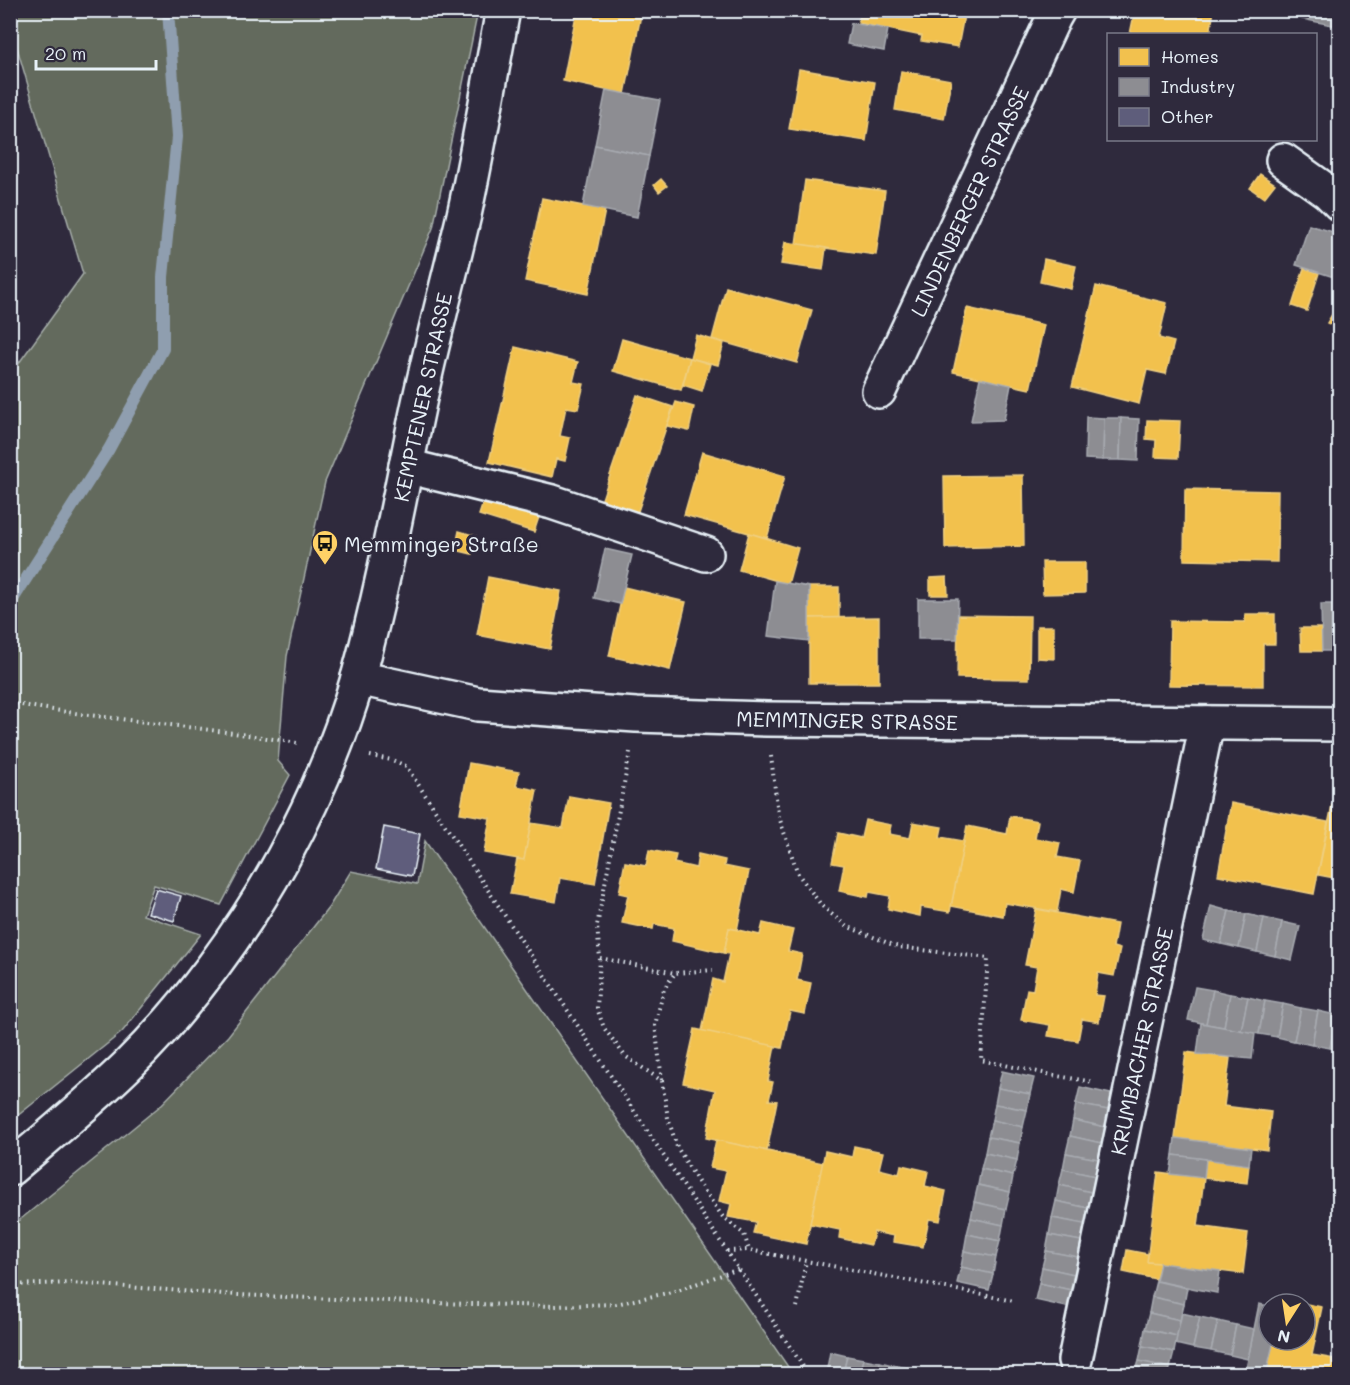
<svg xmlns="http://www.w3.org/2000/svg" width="1350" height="1385" viewBox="0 0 1350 1385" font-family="Mali,sans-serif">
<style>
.green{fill:#646a5d;stroke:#a6aeaa;stroke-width:1.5}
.homes{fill:#f2c14e;stroke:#efcf81;stroke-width:1.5}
.industry{fill:#8d8d92;stroke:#a8abb1;stroke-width:1.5}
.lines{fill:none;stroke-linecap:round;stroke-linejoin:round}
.stream{stroke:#8f9eaf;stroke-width:12}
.building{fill:#5e5d7b;stroke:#e8f1f8;stroke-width:1.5}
.minor-casing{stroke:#e8f1f8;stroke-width:38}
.path{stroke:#e8f1f8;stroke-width:4;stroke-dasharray:1.5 4.5;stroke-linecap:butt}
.minor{stroke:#2f2a3d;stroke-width:33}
.labels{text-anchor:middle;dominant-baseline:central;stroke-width:6;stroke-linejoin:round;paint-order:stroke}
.street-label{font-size:21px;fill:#e8f1f8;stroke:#2f2a3d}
.poi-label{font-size:21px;fill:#e8f1f8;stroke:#2f2a3d;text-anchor:start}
</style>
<rect width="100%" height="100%" fill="#2f2a3d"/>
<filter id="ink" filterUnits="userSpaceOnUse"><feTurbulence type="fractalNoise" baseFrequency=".0167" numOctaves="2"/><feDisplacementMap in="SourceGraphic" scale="12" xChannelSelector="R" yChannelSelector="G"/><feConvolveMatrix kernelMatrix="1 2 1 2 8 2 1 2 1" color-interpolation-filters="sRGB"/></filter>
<g filter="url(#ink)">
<g class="green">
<path d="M11,10L478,11L433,228L325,482L287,656L278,761L290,775L221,905L154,885L143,915L201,934L122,1032L11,1121V374L83,274L11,27Z"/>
<path d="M425,841L793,1374H11V1227L160,1106L228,1036L329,907L351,871L417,884Z"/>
</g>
<g class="homes">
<path d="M577,10H642L625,94L563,81Z"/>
<path d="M860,10H965L958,47L921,41L922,36L858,23Z"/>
<path d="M1135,10H1214L1210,34H1130Z"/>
<path d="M799,69L875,82L866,141L789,129Z"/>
<path d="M901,71L951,80L944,119L895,110Z"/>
<path d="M1260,174L1275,184L1264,198L1250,188Z"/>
<path d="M661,179L667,186L659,192L654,185Z"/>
<path d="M805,180L885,191L876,255L796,244Z"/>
<path d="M542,198L605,210L588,294L525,281Z"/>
<path d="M785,242L826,248L823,270L781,264Z"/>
<path d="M1044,259L1076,266L1071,289L1040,282Z"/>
<path d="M1304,268L1319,273L1307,311L1292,306Z"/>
<path d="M1096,286L1167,303L1159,338L1174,342L1166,374L1147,370L1139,404L1072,387Z"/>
<path d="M726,287L812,310L797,363L712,339Z"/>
<path d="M1340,301V329L1327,323Z"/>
<path d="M967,308L1044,325L1030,389L953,372Z"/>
<path d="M696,335L724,343L718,365L690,358Z"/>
<path d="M622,339L690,358L681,390L613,371Z"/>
<path d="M515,347L578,362L573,382L584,384L578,409L566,407L560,436L570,438L565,461L556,459L552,477L489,462Z"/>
<path d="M690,358L710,364L702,391L683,385Z"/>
<path d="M637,395L673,407L637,514L601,502Z"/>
<path d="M676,402L694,407L689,431L667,426Z"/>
<path d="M1147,420L1180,421L1178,458L1155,457L1156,440L1146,439Z"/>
<path d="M702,452L785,476L767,538L684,515Z"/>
<path d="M1023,475L1024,546L945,548L944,476Z"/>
<path d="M1185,489L1278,491L1277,562L1184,560Z"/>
<path d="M485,497L540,514L534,532L479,515Z"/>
<path d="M459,531L476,536L472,554L455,550Z"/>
<path d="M749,533L798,548L788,584L739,570Z"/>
<path d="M1042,562H1085V593L1043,594Z"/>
<path d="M488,577L561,591L550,649L477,635Z"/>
<path d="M947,577L948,595H930V578Z"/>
<path d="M624,587L686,602L670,670L609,656Z"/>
<rect x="809" y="587" width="30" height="31"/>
<path d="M1245,614H1275V644H1263V686L1169,685L1170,621L1245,622Z"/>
<path d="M958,615L1030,616L1029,679L957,678Z"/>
<path d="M879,617V683H809V618Z"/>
<path d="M1037,626H1054V659L1037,658Z"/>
<path d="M1300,628H1321L1322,651H1301Z"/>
<path d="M469,763L519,772L516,786L537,790L524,860L484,853L490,818L460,813Z"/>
<path d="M569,796L609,803L595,884L560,878L556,902L510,894L517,859L524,860L531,823L563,828Z"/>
<path d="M1231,803L1328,822L1314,894L1218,875Z"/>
<path d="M1332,805L1340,806V879L1318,875Z"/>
<path d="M1010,816L1038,821L1035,838L1060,843L1057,857L1080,861L1074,892L1061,889L1057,912L1005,903L1003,916L951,906L967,826L1007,834Z"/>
<path d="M865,820L891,825L889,834L910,838L913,822L942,827L940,837L964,841L950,912L921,907L920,916L888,909L890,896L869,892L868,897L839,891L844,865L832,863L838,833L861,838Z"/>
<path d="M649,850L676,855L674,863L696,868L698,854L725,860L724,866L749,871L737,930L729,928L724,953L672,941L674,928L654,924L653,929L622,923L628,895L619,893L625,862L646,866Z"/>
<path d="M1036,909L1117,924L1113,947L1120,949L1114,976L1098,973L1095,995L1104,996L1099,1022L1082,1019L1078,1041L1048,1036L1050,1025L1021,1020L1027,989L1033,990L1037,967L1025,965Z"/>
<path d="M763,923L793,930L788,951L802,954L797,980L811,983L805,1014L790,1011L782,1048L702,1031L713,979L723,982L729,954L724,953L729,928L760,935Z"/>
<path d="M695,1029L775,1046L768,1081L773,1082L769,1100L777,1101L767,1151L706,1138L715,1090L683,1083Z"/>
<path d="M1186,1052L1230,1058L1224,1106L1271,1112L1267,1150L1175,1138Z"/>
<path d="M716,1140L823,1163L806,1244L753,1233L756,1222L728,1217L731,1204L719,1201L726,1171L710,1168Z"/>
<path d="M854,1146L883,1152L879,1169L899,1174L901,1165L928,1171L925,1186L946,1191L940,1221L929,1219L923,1247L893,1242L894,1236L874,1232L871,1245L839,1238L840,1230L810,1224L825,1151L852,1157Z"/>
<path d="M1206,1159L1249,1165L1247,1183L1204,1178Z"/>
<path d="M1158,1172L1204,1178L1198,1226L1248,1233L1243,1274L1147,1262Z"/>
<path d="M1127,1250L1148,1254L1147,1262L1160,1263L1156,1279L1123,1272Z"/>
<path d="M1282,1299L1322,1307L1312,1355L1340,1360V1374H1266L1274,1340H1305V1304H1281Z"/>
</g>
<g class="industry">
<path d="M1304,10H1340V25L1337,26L1302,19Z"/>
<path d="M851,23L888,29L884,51L847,44Z"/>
<path d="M606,90L660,100L649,156L595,145Z"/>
<path d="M595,145L649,156L637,217L583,206Z"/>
<path d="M1309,225L1340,234V279L1296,265Z"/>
<path d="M980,378L1011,385L1004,420L971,421Z"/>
<path d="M1086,417L1104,418L1103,460L1085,459Z"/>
<path d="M1104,418H1121L1120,460H1103Z"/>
<path d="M1121,418L1139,419L1138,461L1120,460Z"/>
<path d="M605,549L632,555L620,604L594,598Z"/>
<path d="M775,581L809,587V641L768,636Z"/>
<path d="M918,599H958L957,639H918Z"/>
<path d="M1321,604H1340V651H1322Z"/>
<path d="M1211,906L1229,911L1221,944L1203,940Z"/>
<path d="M1229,911L1246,914L1239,948L1221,944Z"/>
<path d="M1246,914L1264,918L1257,952L1239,948Z"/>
<path d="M1264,918L1282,922L1275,956L1257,952Z"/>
<path d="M1282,922L1300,926L1292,960L1275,956Z"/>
<path d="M1195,987L1213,990L1206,1024L1188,1020Z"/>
<path d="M1213,990L1230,994L1224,1027L1206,1024Z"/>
<path d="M1230,994L1248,997L1241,1031L1224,1027Z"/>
<path d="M1248,997L1265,1001L1259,1034L1241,1031Z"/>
<path d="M1265,1001L1283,1004L1277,1037L1259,1034Z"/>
<path d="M1283,1004L1301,1008L1294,1041L1277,1037Z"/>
<path d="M1301,1008L1318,1011L1312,1045L1294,1041Z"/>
<path d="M1318,1011L1336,1015L1330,1048L1312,1045Z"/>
<path d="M1336,1015H1340V1050L1330,1048Z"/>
<path d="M1201,1023L1255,1033L1252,1059L1197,1054Z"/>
<path d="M1002,1071L1034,1078L1030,1094L998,1088Z"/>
<path d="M1080,1087L1111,1094L1108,1110L1076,1104Z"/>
<path d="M998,1088L1030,1094L1027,1110L995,1104Z"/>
<path d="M995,1104L1027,1110L1023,1127L992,1120Z"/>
<path d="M1076,1104L1108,1110L1105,1127L1073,1120Z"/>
<path d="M992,1120L1023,1127L1020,1143L988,1137Z"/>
<path d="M1073,1120L1105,1127L1101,1143L1070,1136Z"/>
<path d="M1070,1136L1101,1143L1098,1159L1066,1153Z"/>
<path d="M988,1137L1020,1143L1017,1160L985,1153Z"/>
<path d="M1175,1138L1251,1148L1249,1165L1173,1155Z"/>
<path d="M985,1153L1017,1160L1013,1176L981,1169Z"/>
<path d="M1066,1153L1098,1159L1095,1176L1063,1169Z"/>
<path d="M1173,1155L1206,1159L1204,1178L1170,1174Z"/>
<path d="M981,1169L1013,1176L1010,1192L978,1185Z"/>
<path d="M1063,1169L1095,1176L1091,1192L1059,1185Z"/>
<path d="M978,1185L1010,1192L1006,1209L974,1202Z"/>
<path d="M1059,1185L1091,1192L1088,1208L1056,1201Z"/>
<path d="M1056,1201L1088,1208L1084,1224L1052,1218Z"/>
<path d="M974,1202L1006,1209L1003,1225L971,1218Z"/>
<path d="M971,1218L1003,1225L1000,1241L967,1234Z"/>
<path d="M1052,1218L1084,1224L1081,1241L1049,1235Z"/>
<path d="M967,1234L1000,1241L996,1257L964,1251Z"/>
<path d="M1049,1235L1081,1241L1078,1257L1046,1251Z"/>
<path d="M964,1251L996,1257L993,1274L961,1267Z"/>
<path d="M1046,1251L1078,1257L1074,1274L1042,1267Z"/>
<path d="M1160,1263L1220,1271L1217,1293L1156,1281Z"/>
<path d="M961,1267L993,1274L989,1290L957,1283Z"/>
<path d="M1042,1267L1074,1274L1071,1290L1039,1283Z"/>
<path d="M1156,1281L1187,1288L1184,1304L1152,1297Z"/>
<path d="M1039,1283L1071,1290L1067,1307L1035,1300Z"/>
<path d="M1152,1297L1184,1304L1180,1320L1149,1313Z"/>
<path d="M1259,1304L1269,1306V1340H1274L1266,1374H1245Z"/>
<path d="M1149,1313L1180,1320L1177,1336L1145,1329Z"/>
<path d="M1182,1313L1200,1317L1193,1348L1175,1344Z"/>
<path d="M1200,1317L1218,1321L1211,1351L1193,1348Z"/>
<path d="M1218,1321L1236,1325L1230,1355L1211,1351Z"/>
<path d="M1236,1325L1254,1329L1248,1359L1230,1355Z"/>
<path d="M1145,1329L1177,1336L1174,1352L1142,1346Z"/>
<path d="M1142,1346L1174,1352L1170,1368L1139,1361Z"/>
<path d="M830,1352L847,1356L843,1374H826Z"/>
<path d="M847,1356L864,1359L860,1374H843Z"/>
<path d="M864,1359L880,1362L878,1374H860Z"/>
<path d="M1139,1361L1170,1368L1169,1374H1135Z"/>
<path d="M880,1362L897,1366L895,1374H878Z"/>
<path d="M897,1366L913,1369L912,1374H895Z"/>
<path d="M913,1369L930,1372V1374H912Z"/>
</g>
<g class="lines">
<path class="stream" d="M10,604L109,449L163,349V277L177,137L168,10"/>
</g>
<g class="building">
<path d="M384,827L420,834L412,876L376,869Z"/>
<path d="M156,889L181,896L174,921L148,913Z"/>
</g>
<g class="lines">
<g class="minor-casing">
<g id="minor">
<path d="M1283,160L1328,192L1340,204"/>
<path d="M879,391L1054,17L1058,10"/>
<path d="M406,466L552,502L706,554"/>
<path d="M358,678L478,704L636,715L767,719L1340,724"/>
<path d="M10,1169C50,1135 90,1102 127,1066C187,1007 243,931 283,858C314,801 340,740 358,678C382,592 398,505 416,417C430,349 448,283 464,215C479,147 490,78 503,10"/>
<path d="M1075,1360L1207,723"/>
</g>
</g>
<g class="path">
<path d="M10,703C106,720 202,726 297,743"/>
<path d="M630,752L597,926L600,958L597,1008L604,1028L625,1056L662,1081L668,1118L677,1147L698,1182L723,1217L744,1234L749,1250"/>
<path d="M370,756L392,760L406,766L808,1374"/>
<path d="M771,756L778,814L798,874L822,906L846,926L898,947L988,958L981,1060L1057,1076L1094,1082"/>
<path d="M600,958L675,973L713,970"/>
<path d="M662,1080L655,1025L664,989L675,973"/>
<path d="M727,1251L749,1250L1014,1301"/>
<path d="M10,1285L72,1283L237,1295L436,1303L555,1306L616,1304L672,1292L739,1269"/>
<path d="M797,1307L806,1261"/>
</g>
<use href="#minor" class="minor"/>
</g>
</g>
<defs>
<g id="bus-pin" transform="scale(1.35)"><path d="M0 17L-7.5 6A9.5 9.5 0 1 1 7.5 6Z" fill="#ffd166" stroke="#2f2a3d"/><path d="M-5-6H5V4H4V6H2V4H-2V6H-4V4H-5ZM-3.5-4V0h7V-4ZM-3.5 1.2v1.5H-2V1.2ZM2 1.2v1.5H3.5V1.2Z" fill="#111"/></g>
</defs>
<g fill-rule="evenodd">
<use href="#bus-pin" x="325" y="543"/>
</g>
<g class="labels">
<g class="street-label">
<text transform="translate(969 201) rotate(-65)">LINDENBERGER STRASSE</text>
<text transform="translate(422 397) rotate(-78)">KEMPTENER STRASSE</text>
<text transform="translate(847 720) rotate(1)">MEMMINGER STRASSE</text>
<text transform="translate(1141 1041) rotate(-78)">KRUMBACHER STRASSE</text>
</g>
<g class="poi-label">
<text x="344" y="543">Memminger Straße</text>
</g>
</g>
<rect width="1350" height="1385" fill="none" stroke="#2f2a3d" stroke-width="36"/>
<rect x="18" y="18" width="1314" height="1349" fill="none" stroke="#e8f1f8" stroke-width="2" filter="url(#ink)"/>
<rect x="1107" y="33" width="210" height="108" fill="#2f2a3d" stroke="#797a88" stroke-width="1.5"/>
<rect x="1119" y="48" width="30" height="18" fill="#f2c14e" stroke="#797a88" stroke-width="1.5"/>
<text x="1161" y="63" font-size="18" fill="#e8f1f8">Homes</text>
<rect x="1119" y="78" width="30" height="18" fill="#8d8d92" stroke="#797a88" stroke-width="1.5"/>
<text x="1161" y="93" font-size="18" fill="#e8f1f8">Industry</text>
<rect x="1119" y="108" width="30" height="18" fill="#5e5d7b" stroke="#797a88" stroke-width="1.5"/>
<text x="1161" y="123" font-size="18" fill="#e8f1f8">Other</text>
<g transform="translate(1287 1322) rotate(192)"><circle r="28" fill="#2f2a3d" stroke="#797a88" stroke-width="1.5"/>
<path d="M0-4.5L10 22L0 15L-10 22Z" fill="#ffd166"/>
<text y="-9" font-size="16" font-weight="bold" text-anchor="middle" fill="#e8f1f8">N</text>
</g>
<path d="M36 60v9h120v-9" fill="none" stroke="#e8f1f8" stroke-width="3"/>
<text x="45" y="60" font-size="18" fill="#e8f1f8" stroke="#2f2a3d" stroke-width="4.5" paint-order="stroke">20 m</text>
</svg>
